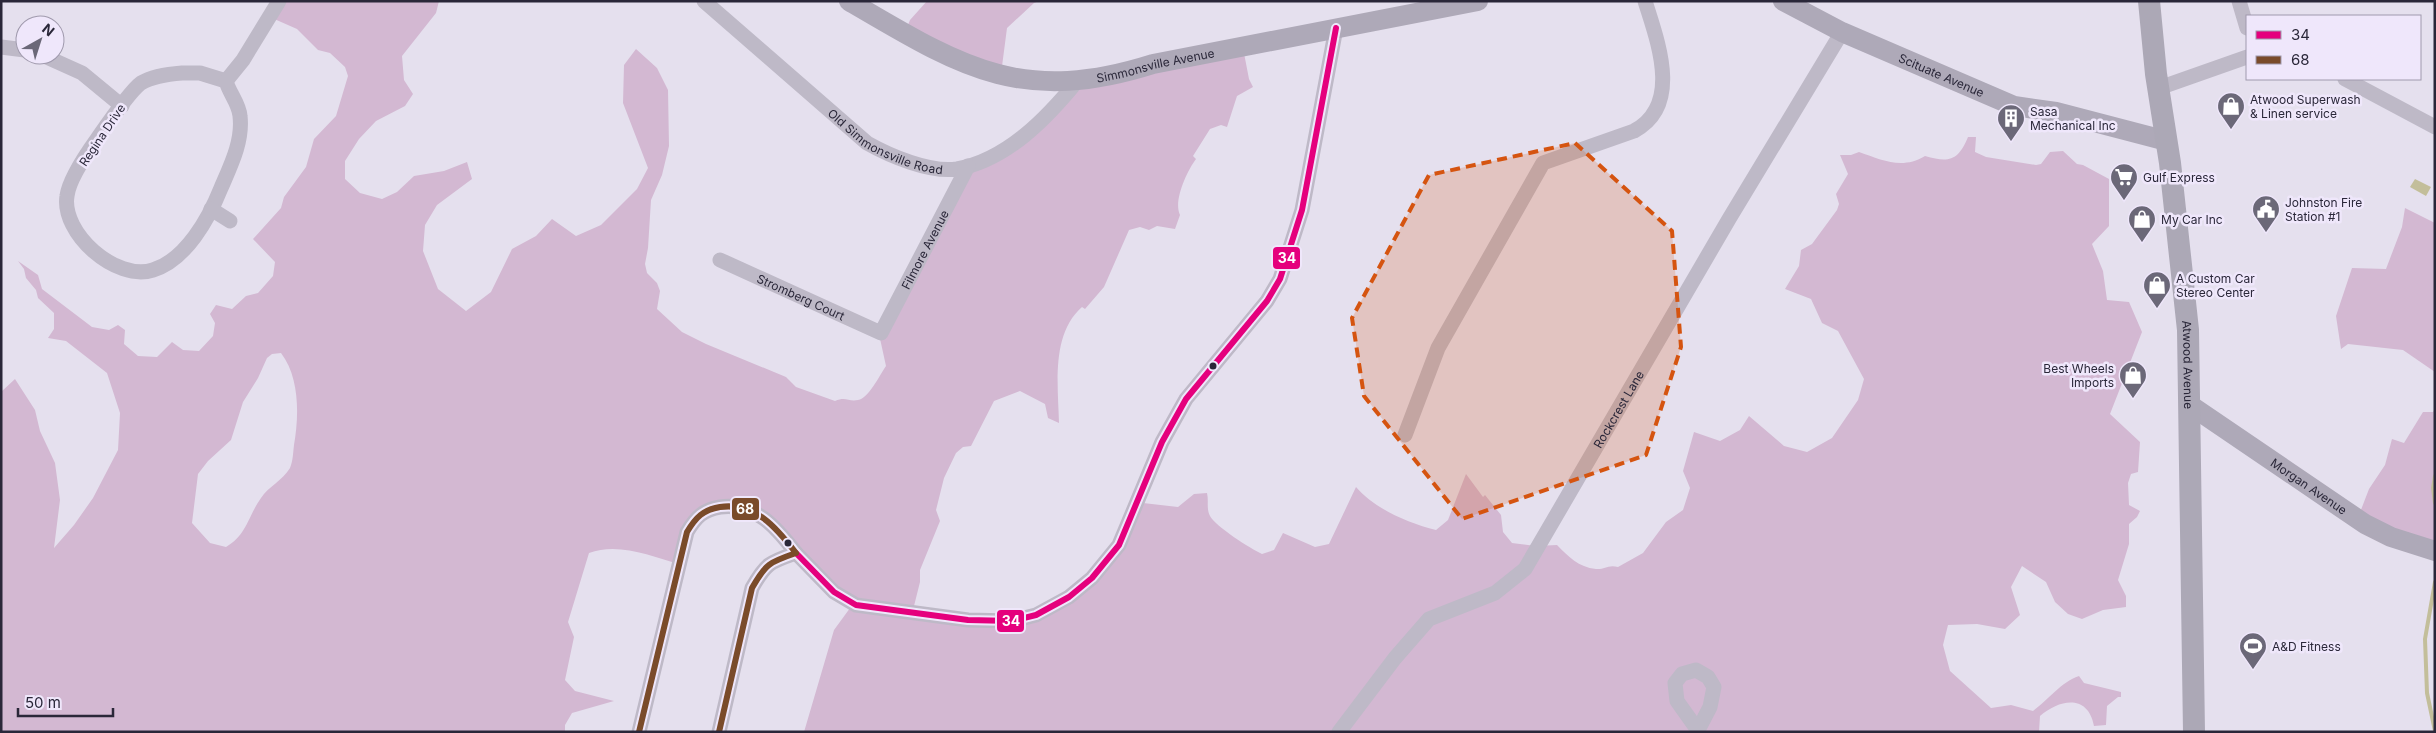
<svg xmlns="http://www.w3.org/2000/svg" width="2436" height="733" viewBox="0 0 2436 733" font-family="Inter,sans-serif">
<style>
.green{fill:#d3b8d2;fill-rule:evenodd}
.water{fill:#c3be9a}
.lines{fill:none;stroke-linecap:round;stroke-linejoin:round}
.stream{stroke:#c3be9a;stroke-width:4}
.street{stroke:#beb9c7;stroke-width:15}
.secondary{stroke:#aea9b8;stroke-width:20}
.primary{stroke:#aca8b6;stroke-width:22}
.bus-1-casing{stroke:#efe7fb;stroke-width:10}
.bus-2-casing{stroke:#efe7fb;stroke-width:10}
.bus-1{stroke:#e5007d;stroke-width:6}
.bus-2{stroke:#7a4b2a;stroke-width:6}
.marked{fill:#d55410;fill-opacity:0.2;stroke:#d55410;stroke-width:4;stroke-dasharray:10 6;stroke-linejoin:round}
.bus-dot{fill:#2a2739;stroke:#efe7fb;stroke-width:2}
.labels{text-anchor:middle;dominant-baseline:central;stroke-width:5;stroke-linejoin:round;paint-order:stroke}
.street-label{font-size:12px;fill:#2a2739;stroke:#efe7fb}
.poi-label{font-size:12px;fill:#2a2739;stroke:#efe7fb;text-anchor:start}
.line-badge{stroke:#efe7fb;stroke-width:2}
.badge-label{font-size:14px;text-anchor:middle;font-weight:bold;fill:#fff}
</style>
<rect width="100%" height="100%" fill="#e5e0ee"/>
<g class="green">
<path d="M281,1H439L436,13L402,56L404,80L413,94L405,106L376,121L359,139L345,161V179L360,193L382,199L397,192L414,176L444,171L467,162L472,179L437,205L425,225L423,251L438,289L466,311L491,292L512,249L536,236L552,219L576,236L601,225L637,189L648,168L623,103L624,65L636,49L657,68L668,90L669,146L662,175L651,200L648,248L645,264L647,273L657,283L660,291L657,309L682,332L706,344L786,377L796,387L835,401C846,396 848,402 858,400C869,398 879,376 886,366L879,334L965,174L991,157L1074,85L1243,48L1249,79L1253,87L1237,96L1227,127L1221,125L1210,129L1193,156L1196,159C1187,171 1173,201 1180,215L1175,229L1157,226L1149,230L1140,227L1129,230L1104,287L1085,309L1082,307C1051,334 1058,385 1059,423L1048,418L1045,404L1020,391L994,401L971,446L963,447L956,453L944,478L936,510L940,521L920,570V582L913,610L1016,620L1081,587L1143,503L1178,507L1194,494L1207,493C1209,501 1206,508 1210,516C1215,526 1251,549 1262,554L1274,550L1283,533L1315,547L1329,544L1356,487C1375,509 1408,523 1436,530L1448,520L1466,474L1483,497L1485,495L1501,515L1503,532L1512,543L1536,546L1557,545C1569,557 1578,567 1596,569C1604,570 1608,564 1618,567L1643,553L1666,522L1683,510L1690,488L1683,471L1694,432L1720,441L1740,430L1749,416L1784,446L1807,452L1832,438L1858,400L1864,379L1838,331L1822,323L1811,299L1785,289L1799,266L1801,250L1812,244L1837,210L1839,204L1836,194L1848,174L1840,155H1851L1859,152C1882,160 1902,170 1925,156C1949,163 1958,161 1968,137H1976L1975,152L1986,157L2036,165L2041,164L2050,152L2063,151L2077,164L2083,165L2109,179V226L2092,244L2103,271L2107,300L2129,302L2142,332L2110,414L2140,442L2138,472L2131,474L2128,483L2129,505L2140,511L2137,517L2129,524V544L2118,580L2126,596V607L2103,610L2082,619L2068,614L2055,602L2046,582L2022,566L2011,587L2020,615L2005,629L1977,624L1948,625L1943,645L1950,671L1991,708L2011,705L2033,711C2048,700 2061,682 2079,676L2084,683L2121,692V697H2118L2107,706L2106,725L2094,726C2088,694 2060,699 2040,716L2039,732H804L834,630L853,604L754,510L701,514L679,564C651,556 618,542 589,553L568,622L574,637L565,680L575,691L614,701L572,713L565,725V732H1V392L15,379L35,410L40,431L55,463L60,500L54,548L74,525L93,498L118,450L120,413L107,373L66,341L48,338L54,329V313L38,298L36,290L26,278L24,269L18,261L38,275L42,289L92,327L109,330L118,325L125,330L124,344L138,356L157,357L172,342L183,350L199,351L213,336L215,323L210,314L216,305L232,309L246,296L258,293L273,276L275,262L253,239L281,208L284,197L306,167L314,139L336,116L348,76L345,67L330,53L318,50L297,29L272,18ZM281,353C300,378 299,416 294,445C293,453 293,461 290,468C282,481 269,486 261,498C248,516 247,535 226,547L210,543L192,523L198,474L208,461L231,440L243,402L258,378L267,358L272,354Z"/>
<path d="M927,1H1039L1034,3L1007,28L1001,74L905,32L910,20Z"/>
<path d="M2405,208L2435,223V372L2403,350L2348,344L2341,349L2336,316L2352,268L2386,269L2402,227Z"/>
<path d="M2435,409V550L2359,515L2369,489L2385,465L2392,439L2404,443L2423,412H2433Z"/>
</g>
<path class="water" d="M2415,179L2431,187L2426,196L2410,187Z"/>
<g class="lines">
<g class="stream">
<path d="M2435,476L2433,488L2435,503"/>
<path d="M2435,582L2425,639L2427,693L2435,731"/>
</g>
<g class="street">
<path id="s1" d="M704,1L867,143C890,156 930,173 957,169C1007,160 1047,118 1078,80"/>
<path d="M2239,1L2247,28"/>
<path d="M1,47L25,50"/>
<path d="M42,55L82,73L122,106"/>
<path d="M182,73H200L226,81C229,93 239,103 240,116C243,141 231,165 221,188C209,218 186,260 153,270C116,282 61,233 67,196C69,179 87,153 97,139C106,126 130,91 141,83C153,76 169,74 182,73Z"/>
<path d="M2345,79L2435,127"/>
<path d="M226,81L243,60L279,1"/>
<path d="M2159,88L2247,57"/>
<path d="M211,209L230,221"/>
<path id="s2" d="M720,260L881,333L968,166"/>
<path d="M1405,435L1438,348L1543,163L1634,131C1683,105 1657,40 1645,1"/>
<path d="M796,553L834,592L856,605L968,620L1012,621L1036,615L1069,597L1092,578L1119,545L1162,442L1186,399L1267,301L1280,279L1302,210L1336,28"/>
<path d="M1697,729L1677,701L1675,683L1682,674L1696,670L1708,677L1714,687L1710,707L1697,732"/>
<path d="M639,732L687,532C696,517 703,510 720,507C755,502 776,527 796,553C770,562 766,563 752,588L719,732"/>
<path id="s3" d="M1339,732L1395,658L1429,619L1495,593L1525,569L1729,219L1842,32"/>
</g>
<g class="secondary">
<path id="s4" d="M849,1C960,66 1020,106 1153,64L1478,1"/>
<path id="s5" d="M1783,1L1842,32L2014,106L2056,112L2167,141"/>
<path id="s6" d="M2190,405L2365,524L2391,537L2435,551"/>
</g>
<path class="primary" id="s7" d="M2149,1L2156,74L2170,163L2188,330L2194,732"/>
<g class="bus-1-casing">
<path id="bus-1" d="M796,553L834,592L856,605L968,620L1012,621L1036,615L1069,597L1092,578L1119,545L1162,442L1186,399L1267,301L1280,279L1302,210L1336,28"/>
</g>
<g class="bus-2-casing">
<path id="bus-2" d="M639,732L687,532C696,517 703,510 720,507C755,502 776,527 796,553C770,562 766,563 752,588L719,732"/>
</g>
<use href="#bus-1" class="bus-1"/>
<use href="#bus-2" class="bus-2"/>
</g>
<path class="marked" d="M1575,143L1672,231L1681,347L1646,455L1462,519L1364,396L1352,318L1429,175Z"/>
<defs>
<g id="shop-pin" transform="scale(1.4375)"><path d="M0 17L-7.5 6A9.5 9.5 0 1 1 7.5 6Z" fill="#6b6878" stroke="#efe7fb"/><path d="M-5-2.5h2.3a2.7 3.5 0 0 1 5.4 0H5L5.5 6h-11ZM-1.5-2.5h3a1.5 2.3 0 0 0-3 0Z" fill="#fff"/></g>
<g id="building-pin" transform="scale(1.4375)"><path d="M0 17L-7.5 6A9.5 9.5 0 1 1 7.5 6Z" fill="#6b6878" stroke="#efe7fb"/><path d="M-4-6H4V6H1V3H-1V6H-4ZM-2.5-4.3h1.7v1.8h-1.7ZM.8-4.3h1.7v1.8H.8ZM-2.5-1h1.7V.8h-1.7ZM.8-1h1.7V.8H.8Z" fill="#fff"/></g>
<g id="supermarket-pin" transform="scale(1.4375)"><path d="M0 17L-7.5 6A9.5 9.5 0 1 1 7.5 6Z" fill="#6b6878" stroke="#efe7fb"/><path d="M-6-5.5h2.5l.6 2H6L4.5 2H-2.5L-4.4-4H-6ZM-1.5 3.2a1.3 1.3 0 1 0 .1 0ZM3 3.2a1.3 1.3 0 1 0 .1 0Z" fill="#fff"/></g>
<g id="civic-pin" transform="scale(1.4375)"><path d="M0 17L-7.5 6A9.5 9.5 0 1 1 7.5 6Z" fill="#6b6878" stroke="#efe7fb"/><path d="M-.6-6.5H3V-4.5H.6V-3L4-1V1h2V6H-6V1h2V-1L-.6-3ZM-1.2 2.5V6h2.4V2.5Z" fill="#fff"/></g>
<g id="stadium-pin" transform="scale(1.4375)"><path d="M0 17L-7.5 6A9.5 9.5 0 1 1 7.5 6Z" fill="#6b6878" stroke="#efe7fb"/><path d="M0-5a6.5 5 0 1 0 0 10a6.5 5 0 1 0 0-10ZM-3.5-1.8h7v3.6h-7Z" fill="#fff"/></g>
</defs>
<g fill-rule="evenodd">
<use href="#shop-pin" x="2231" y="106"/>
<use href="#building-pin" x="2011" y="118"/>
<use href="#supermarket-pin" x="2124" y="177"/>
<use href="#civic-pin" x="2266" y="209"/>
<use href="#shop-pin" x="2142" y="219"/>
<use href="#shop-pin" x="2157" y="285"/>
<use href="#shop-pin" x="2133" y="375"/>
<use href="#stadium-pin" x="2253" y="646"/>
</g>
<g class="bus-dot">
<circle cx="1213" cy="366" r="4.5"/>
<circle cx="788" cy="543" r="4.5"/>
</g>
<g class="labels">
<g class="street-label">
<text stroke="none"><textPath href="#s4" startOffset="326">Simmonsville Avenue</textPath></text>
<text stroke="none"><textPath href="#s5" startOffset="175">Scituate Avenue</textPath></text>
<text transform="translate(102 135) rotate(-56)">Regina Drive</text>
<text stroke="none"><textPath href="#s1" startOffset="232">Old Simmonsville Road</textPath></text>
<text stroke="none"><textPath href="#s2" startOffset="271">Filmore Avenue</textPath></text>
<text stroke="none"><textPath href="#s2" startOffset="89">Stromberg Court</textPath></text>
<text stroke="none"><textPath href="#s7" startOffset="366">Atwood Avenue</textPath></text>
<text stroke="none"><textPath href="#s3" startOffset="439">Rockcrest Lane</textPath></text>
<text stroke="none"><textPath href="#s6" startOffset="144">Morgan Avenue</textPath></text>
</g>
<g class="poi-label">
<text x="2250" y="99">Atwood Superwash<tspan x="2250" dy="14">&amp; Linen service</tspan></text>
<text x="2030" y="111">Sasa<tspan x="2030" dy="14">Mechanical Inc</tspan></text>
<text x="2143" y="177">Gulf Express</text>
<text x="2285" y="202">Johnston Fire<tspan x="2285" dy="14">Station #1</tspan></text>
<text x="2161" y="219">My Car Inc</text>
<text x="2176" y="278">A Custom Car<tspan x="2176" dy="14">Stereo Center</tspan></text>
<text x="2114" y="368" text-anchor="end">Best Wheels<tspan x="2114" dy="14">Imports</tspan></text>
<text x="2272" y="646">A&amp;D Fitness</text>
</g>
</g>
<g class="line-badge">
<rect x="1272" y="246" width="29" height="24" rx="5" fill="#e5007d"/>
<rect x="731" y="497" width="29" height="24" rx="5" fill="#7a4b2a"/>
<rect x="996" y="609" width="29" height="24" rx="5" fill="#e5007d"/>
</g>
<g class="badge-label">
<text x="1287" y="263">34</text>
<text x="745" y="514">68</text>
<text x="1011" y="626">34</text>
</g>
<rect width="2436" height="733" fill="none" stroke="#2a2739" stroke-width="5"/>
<rect x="2246" y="15" width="175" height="65" fill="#efe7fb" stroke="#a09aad"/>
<rect x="2256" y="31" width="25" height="8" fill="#e5007d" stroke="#a09aad"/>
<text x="2291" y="40" font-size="15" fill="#2a2739">34</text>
<rect x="2256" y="56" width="25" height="8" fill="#7a4b2a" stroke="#a09aad"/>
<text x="2291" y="65" font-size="15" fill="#2a2739">68</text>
<g transform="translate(40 40) rotate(39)"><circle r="24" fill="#efe7fb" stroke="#a09aad"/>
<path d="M0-4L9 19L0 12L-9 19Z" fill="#6b6878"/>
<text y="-8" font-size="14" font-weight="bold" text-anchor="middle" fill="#2a2739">N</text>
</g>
<path d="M18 708v8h95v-8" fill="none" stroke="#2a2739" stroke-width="2.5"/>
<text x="25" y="708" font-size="15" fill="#2a2739" stroke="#efe7fb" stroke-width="4" paint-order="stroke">50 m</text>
</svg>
